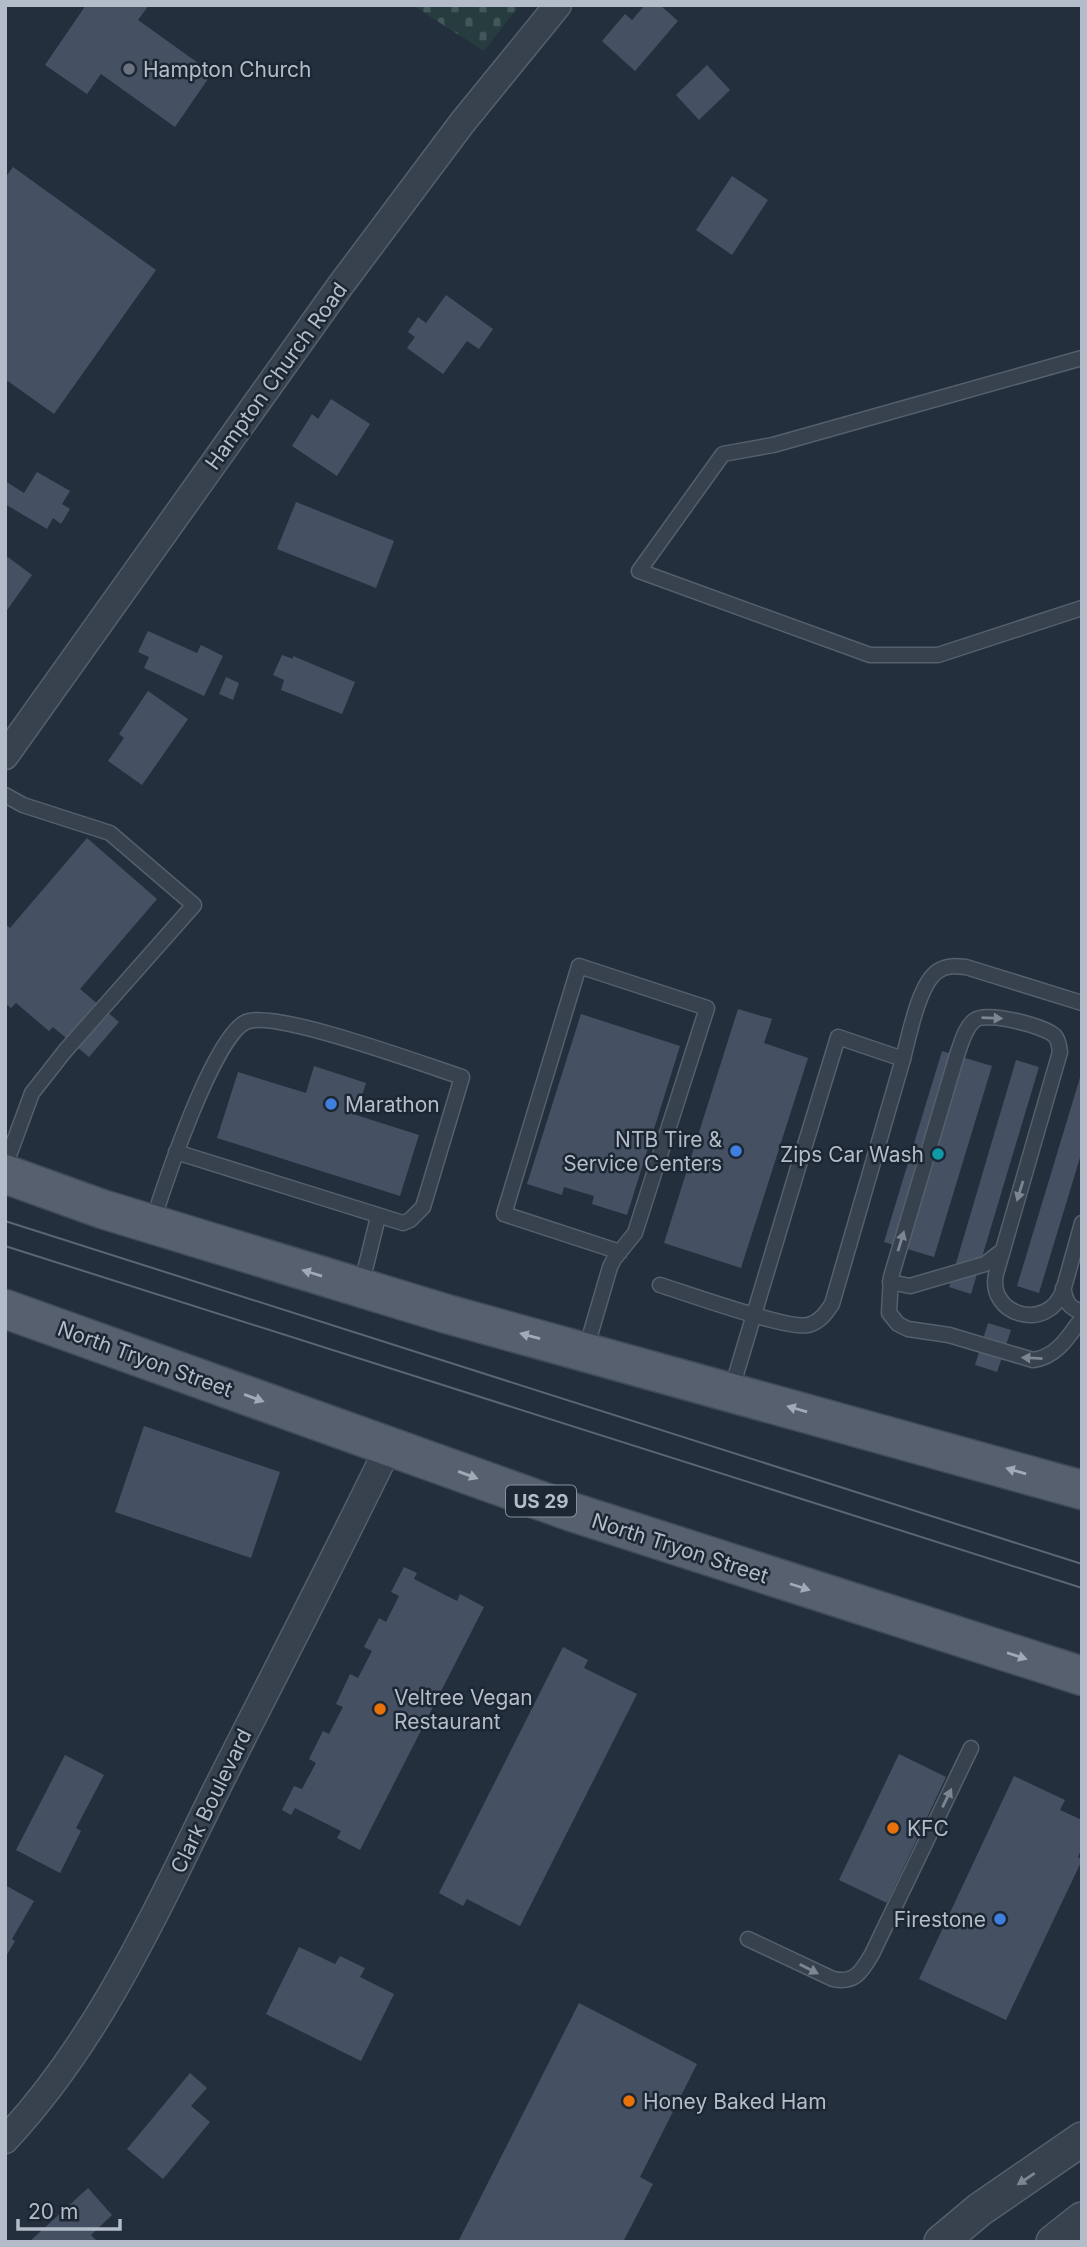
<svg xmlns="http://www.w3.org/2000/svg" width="1087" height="2247" viewBox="0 0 1087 2247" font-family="Inter,sans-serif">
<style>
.cemetery{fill:url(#cemetery-stones)}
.building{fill:#455162}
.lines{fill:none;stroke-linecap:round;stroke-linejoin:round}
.service-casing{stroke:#565f6c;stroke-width:17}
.minor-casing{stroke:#565f6c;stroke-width:29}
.tertiary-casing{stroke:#565f6c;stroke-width:36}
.primary-casing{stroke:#414a57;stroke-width:41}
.service{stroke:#38414e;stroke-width:14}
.minor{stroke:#38414e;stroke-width:26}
.tertiary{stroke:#38414e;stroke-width:33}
.primary{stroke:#56606e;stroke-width:38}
.tram{stroke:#5a6575;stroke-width:2}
.oneway{fill:#7c8592}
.oneway2{fill:#a1aab7}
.worship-dot{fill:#6b7280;stroke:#1d2633;stroke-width:2.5}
.shop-dot{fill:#3f7fe0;stroke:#1d2633;stroke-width:2.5}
.culture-dot{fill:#0f9aa8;stroke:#1d2633;stroke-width:2.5}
.food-dot{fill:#e8710a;stroke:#1d2633;stroke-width:2.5}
.labels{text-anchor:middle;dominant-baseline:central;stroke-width:5;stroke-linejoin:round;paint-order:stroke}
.shield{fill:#1d2633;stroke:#878f9c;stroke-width:2}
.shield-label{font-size:19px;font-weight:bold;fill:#b4bcc9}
.poi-label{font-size:21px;fill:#b4bcc9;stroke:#1d2633;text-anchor:start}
.street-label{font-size:21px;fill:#b4bcc9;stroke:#1d2633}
</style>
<defs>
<pattern id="cemetery-stones" width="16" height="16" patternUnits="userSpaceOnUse" patternTransform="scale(1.75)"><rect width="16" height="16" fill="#263c3f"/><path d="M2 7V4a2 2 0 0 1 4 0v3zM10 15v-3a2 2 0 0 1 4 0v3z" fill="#435659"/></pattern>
</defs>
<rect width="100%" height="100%" fill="#242f3e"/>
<path class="cemetery" d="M412,5H520L484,51Z"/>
<g class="building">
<path d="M86,5H149L138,20L212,73L175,127L101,74L87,94L45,65Z"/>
<path d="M645,5H660L678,21L635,71L602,41L625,14L632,20Z"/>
<path d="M707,65L730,90L699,120L676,95Z"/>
<path d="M13,167L156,270L54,414L5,379V178Z"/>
<path d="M732,176L768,200L732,255L696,230Z"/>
<path d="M446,295L493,329L479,349L467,341L443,374L407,348L415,337L408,332L418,317L426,323Z"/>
<path d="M331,399L370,424L337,476L292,446L312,414L318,419Z"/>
<path d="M37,472L70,491L62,504L70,509L61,524L53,518L47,529L5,504V481L24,493Z"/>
<path d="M296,502L394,541L376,588L277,549Z"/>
<path d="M5,555L32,575L5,613Z"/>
<path d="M148,631L197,653L201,645L223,656L204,696L144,668L149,657L138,652Z"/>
<path d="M282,655L293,659V656L355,682L342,714L281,690L284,680L273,675Z"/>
<path d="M226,677L239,683L233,700L219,694Z"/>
<path d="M148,691L188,719L142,785L108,761L124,738L119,734Z"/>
<path d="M87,838L157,899L80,989L119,1022L89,1057L53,1027L49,1031L16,1003L11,1008L5,1003V924L10,928Z"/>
<path d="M738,1009L772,1019L764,1043L808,1058L741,1268L664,1243Z"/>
<path d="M581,1014L680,1046L627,1215L592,1204L594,1196L564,1187L562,1195L527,1184Z"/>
<path d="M942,1051L992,1066L934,1257L884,1242Z"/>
<path d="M1016,1060L1039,1067L971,1294L949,1287Z"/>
<path d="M314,1066L366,1083L356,1115L419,1135L400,1196L217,1138L238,1072L306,1093Z"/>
<path d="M1082,1071V1151L1039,1293L1017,1286Z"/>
<path d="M988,1323L1011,1330L997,1372L975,1365Z"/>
<path d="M144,1426L280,1472L251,1558L115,1512Z"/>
<path d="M404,1567L417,1573L414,1579L457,1601L460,1594L484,1607L360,1850L337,1838L341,1831L295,1808L291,1815L282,1810L294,1786L302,1789L316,1763L309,1759L323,1731L329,1734L343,1707L336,1704L350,1674L358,1678L372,1651L364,1647L379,1618L386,1622L399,1596L391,1592Z"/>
<path d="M563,1647L588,1660L584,1668L637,1694L520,1926L467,1899L463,1906L439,1893Z"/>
<path d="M899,1754L946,1777L887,1903L839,1880Z"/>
<path d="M65,1755L104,1775L76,1828L81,1831L60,1873L16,1850Z"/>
<path d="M1014,1776L1065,1800L1060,1810L1082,1820V1848L1078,1857L1082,1860L1006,2020L919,1979Z"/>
<path d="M5,1885L34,1901L12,1939L15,1941L5,1958Z"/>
<path d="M299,1947L335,1964L340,1956L365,1968L360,1977L394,1994L361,2061L266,2014Z"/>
<path d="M579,2003L697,2064L640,2177L653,2184L623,2242H458Z"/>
<path d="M190,2073L207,2088L191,2106L210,2122L163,2179L127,2149Z"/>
<path d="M88,2188L112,2215L91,2235L98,2242H29Z"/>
</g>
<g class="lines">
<g class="service-casing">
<g id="service">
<path d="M1082,358L773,445L723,454L639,571L870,655H938L1082,608"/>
<path d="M5,795L23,805L110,833L194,905L65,1051L32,1093L5,1166"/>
<path d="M903,1059C909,1036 919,983 938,971C947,965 956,966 966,967L1082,1003"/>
<path d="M1082,1223L1063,1291C1047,1333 987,1315 996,1274L1060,1052C1059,1046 1059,1041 1055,1036C1045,1026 987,1011 975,1020C965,1027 961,1044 957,1055L891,1277L889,1313L898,1324L908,1329L949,1335L1033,1360C1057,1357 1069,1336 1082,1318"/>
<path d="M152,1224C164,1186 213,1037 246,1022C274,1009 425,1065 462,1077L423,1207L410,1220L403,1223L176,1152"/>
<path d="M890,1282L910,1286L985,1264L1003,1250"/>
<path d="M660,1285C686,1293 788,1330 808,1325C820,1322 826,1313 832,1304L903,1059L838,1037C802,1155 766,1272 731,1391"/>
<path d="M361,1286L378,1217"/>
<path d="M1063,1288C1066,1300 1068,1309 1082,1311"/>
<path d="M586,1349L610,1267L614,1259L635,1233L707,1008L579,966L504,1214L620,1252"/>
<path d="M748,1939L833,1979C855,1984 862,1971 872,1954L971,1748"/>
</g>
</g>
<g class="minor-casing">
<g id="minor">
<path d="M5,756L340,286L462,123L558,5"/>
<path d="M5,2140C99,2040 155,1913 215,1792C273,1677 333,1562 389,1446"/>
</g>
</g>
<g class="tertiary-casing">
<g id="tertiary">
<path d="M941,2242L979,2210L1082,2139"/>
<path d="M1053,2242L1082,2219"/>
</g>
</g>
<g class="primary-casing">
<g id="primary">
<path d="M5,1174L102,1209L447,1314L1082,1490"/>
<path d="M5,1309L572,1512L1082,1676"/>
</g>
</g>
<use href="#service" class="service"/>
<use href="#minor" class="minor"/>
<use href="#tertiary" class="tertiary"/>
<use href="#primary" class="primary"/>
<g class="tram">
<path d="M5,1221L1082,1564"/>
<path d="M5,1246L1082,1588"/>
</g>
</g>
<defs><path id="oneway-solid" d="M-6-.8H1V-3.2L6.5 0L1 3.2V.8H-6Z" transform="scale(1.75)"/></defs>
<g class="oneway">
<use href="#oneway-solid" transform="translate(992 1018) rotate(2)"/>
<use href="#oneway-solid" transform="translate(1020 1191) rotate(107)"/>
<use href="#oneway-solid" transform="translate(901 1241) rotate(-73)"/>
<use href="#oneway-solid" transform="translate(1032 1358) rotate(-177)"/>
<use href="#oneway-solid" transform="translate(947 1798) rotate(-64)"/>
<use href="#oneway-solid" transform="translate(809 1969) rotate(27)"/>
<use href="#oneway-solid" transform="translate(1026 2179) rotate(146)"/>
</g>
<g class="oneway2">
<use href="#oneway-solid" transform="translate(312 1273) rotate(-163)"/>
<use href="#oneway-solid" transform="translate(530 1336) rotate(-165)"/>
<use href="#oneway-solid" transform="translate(254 1398) rotate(20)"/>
<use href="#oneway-solid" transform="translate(797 1409) rotate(-164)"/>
<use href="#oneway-solid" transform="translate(1016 1471) rotate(-164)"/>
<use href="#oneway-solid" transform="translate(468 1475) rotate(20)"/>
<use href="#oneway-solid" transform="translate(800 1587) rotate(18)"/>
<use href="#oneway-solid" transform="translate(1017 1656) rotate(18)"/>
</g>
<circle class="worship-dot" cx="129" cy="69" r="7"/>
<g class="shop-dot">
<circle cx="331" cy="1104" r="7"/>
<circle cx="736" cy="1151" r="7"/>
<circle cx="1000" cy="1919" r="7"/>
</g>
<circle class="culture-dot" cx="938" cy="1154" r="7"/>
<g class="food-dot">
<circle cx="380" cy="1709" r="7"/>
<circle cx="893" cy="1828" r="7"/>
<circle cx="629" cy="2101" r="7"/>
</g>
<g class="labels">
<rect class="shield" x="506" y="1485.5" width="70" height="31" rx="5"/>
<g class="shield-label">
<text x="541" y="1501">US 29</text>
</g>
<g class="poi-label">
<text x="143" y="69">Hampton Church</text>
<text x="345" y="1104">Marathon</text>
<text x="722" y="1139" text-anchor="end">NTB Tire &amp;<tspan x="722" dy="24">Service Centers</tspan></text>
<text x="924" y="1154" text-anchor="end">Zips Car Wash</text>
<text x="394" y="1697">Veltree Vegan<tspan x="394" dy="24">Restaurant</tspan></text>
<text x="907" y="1828">KFC</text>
<text x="986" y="1919" text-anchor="end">Firestone</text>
<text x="643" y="2101">Honey Baked Ham</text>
</g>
<g class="street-label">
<text transform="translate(276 376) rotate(-54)">Hampton Church Road</text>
<text transform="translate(145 1359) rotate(20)">North Tryon Street</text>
<text transform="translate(680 1548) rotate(18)">North Tryon Street</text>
<text transform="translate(211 1801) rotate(-64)">Clark Boulevard</text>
</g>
</g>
<rect width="1087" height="2247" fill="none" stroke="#b4bcc9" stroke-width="14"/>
<path d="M18 2219v10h102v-10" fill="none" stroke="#b4bcc9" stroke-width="3.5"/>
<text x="28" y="2219" font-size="21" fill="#b4bcc9" stroke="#1d2633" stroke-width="5" paint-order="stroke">20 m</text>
</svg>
